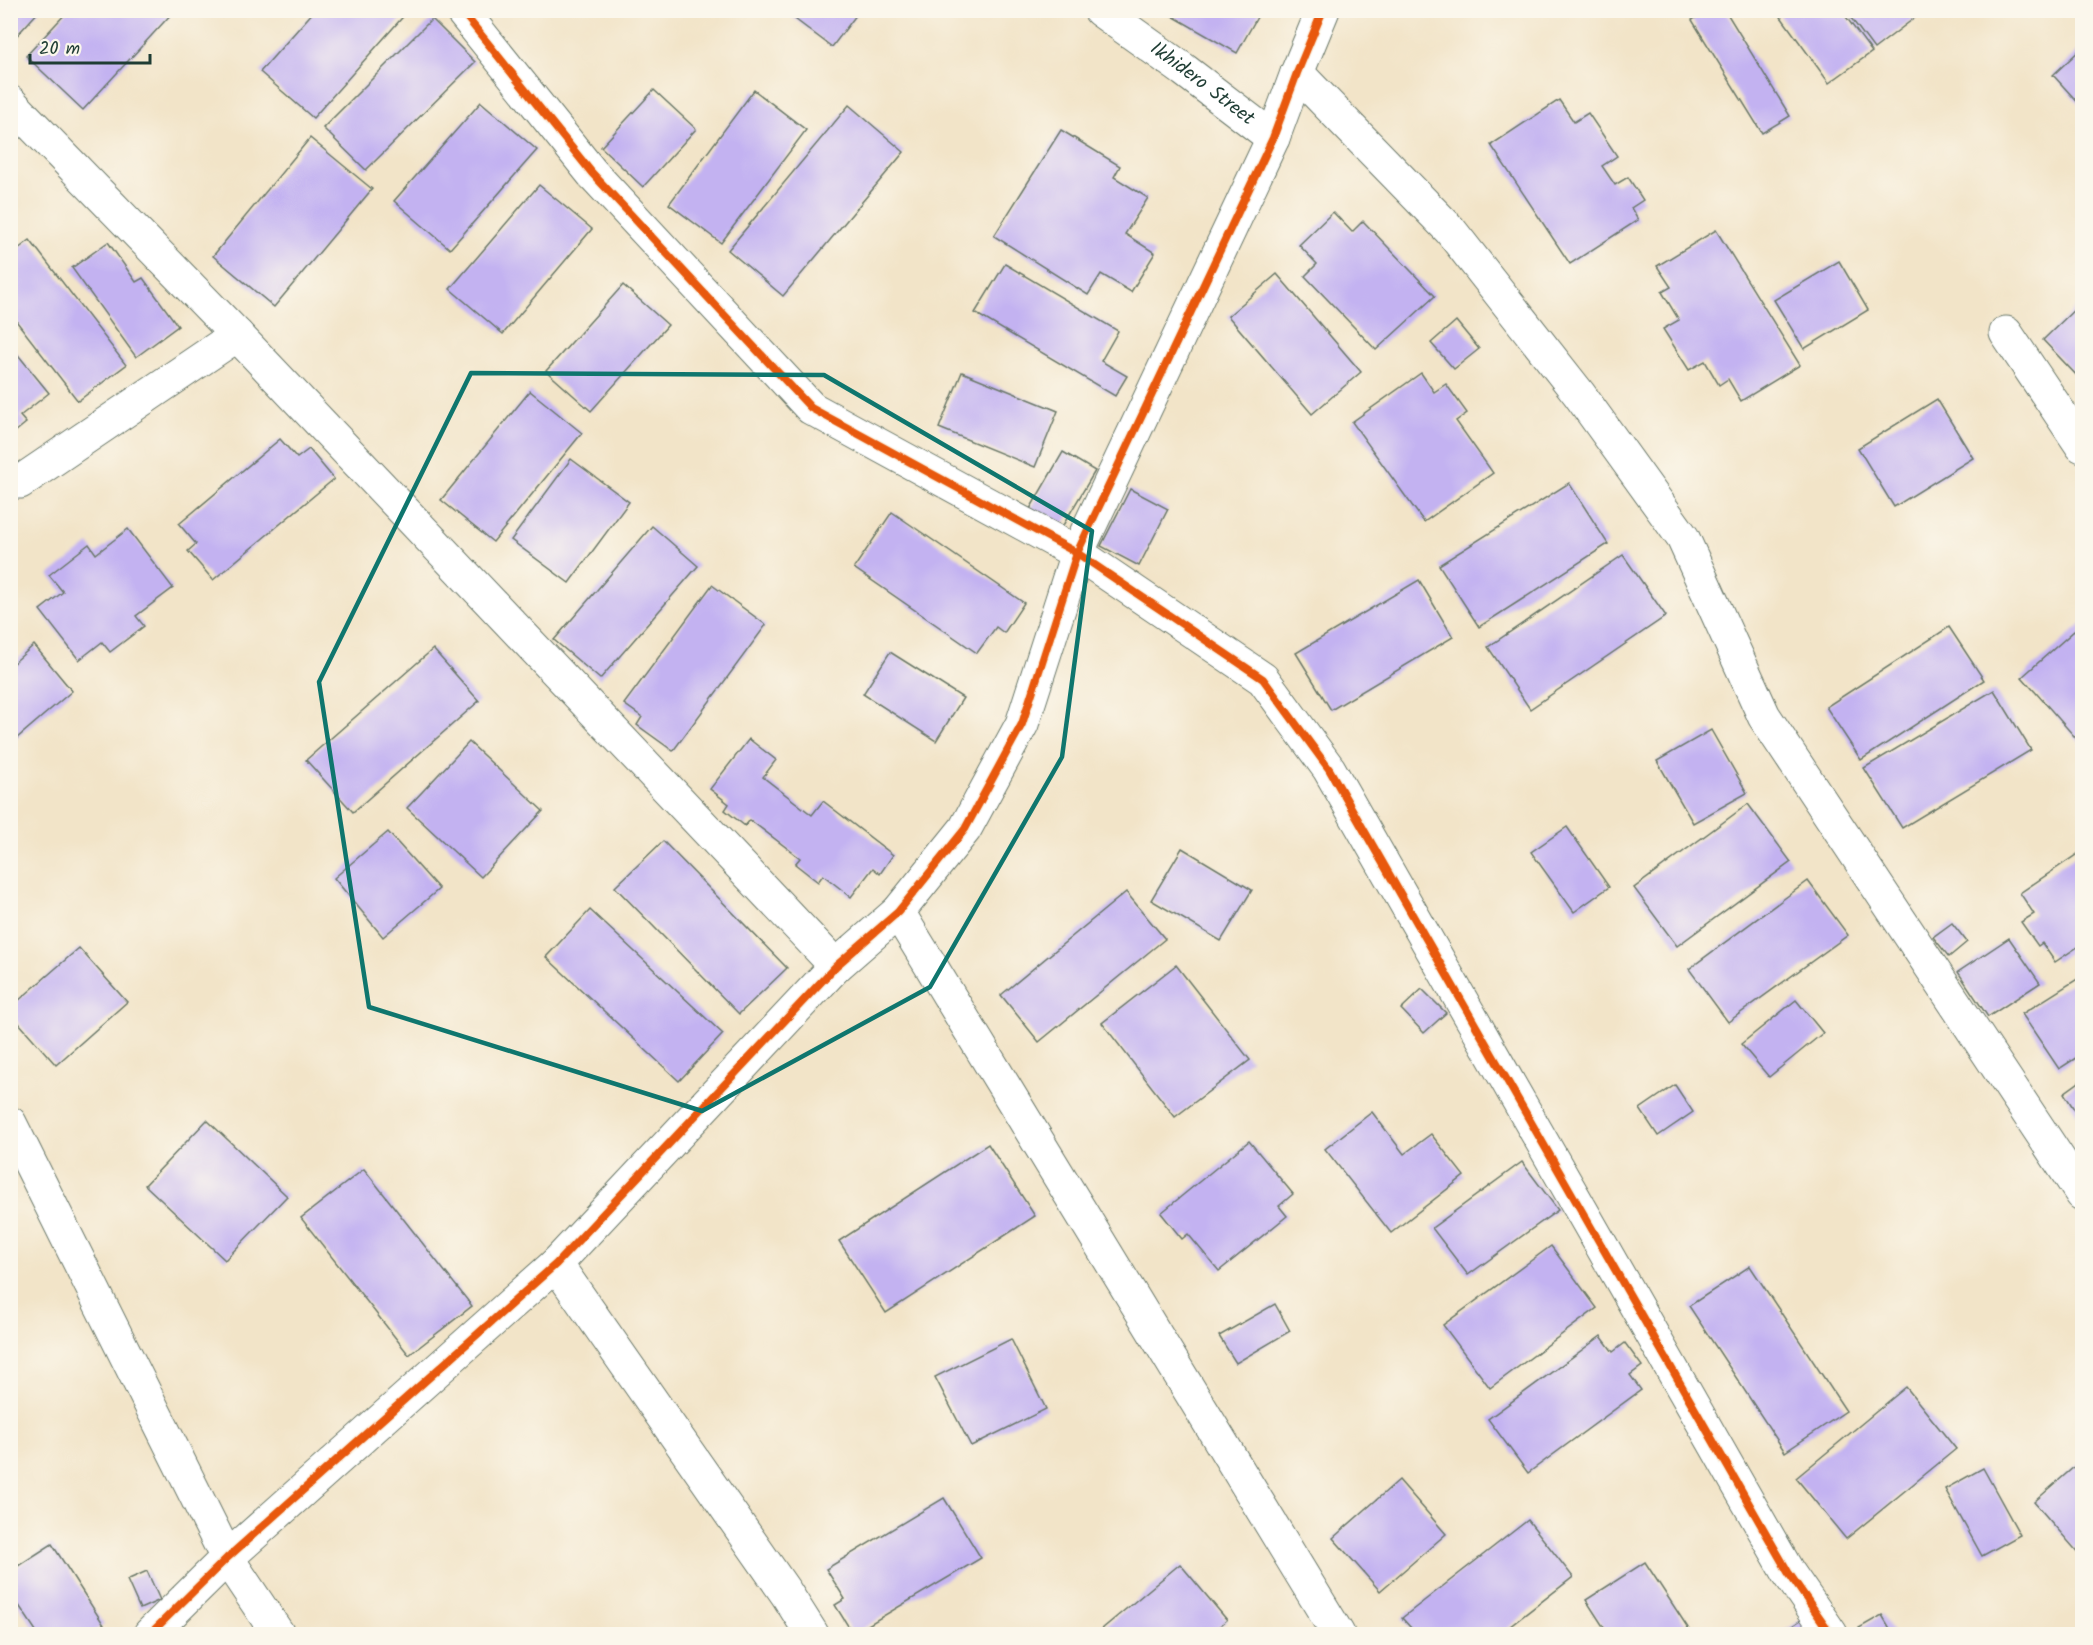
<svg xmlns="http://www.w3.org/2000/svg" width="2093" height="1645" viewBox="0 0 2093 1645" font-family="Kalam,sans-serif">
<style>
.building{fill:#c3b2f1}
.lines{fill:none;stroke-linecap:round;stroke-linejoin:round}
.street-casing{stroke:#697768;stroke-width:35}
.street{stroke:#fff;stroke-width:33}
.cycleway-casing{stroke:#fbf7ec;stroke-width:11}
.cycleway{stroke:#e8590c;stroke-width:8}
.marked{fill:none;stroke:#0f766e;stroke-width:4.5;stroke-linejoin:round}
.labels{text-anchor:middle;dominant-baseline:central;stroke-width:6;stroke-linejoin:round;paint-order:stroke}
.street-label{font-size:20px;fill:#1f3d34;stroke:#fbf7ec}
</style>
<rect width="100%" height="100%" fill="#fbf7ec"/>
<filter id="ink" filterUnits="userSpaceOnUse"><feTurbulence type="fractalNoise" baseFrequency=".0167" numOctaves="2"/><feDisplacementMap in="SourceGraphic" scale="12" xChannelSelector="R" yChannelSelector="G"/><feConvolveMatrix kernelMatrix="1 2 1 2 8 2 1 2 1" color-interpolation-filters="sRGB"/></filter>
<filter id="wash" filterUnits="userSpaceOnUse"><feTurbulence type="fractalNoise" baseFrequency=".008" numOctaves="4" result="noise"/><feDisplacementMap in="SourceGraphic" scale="24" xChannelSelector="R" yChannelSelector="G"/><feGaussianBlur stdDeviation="1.35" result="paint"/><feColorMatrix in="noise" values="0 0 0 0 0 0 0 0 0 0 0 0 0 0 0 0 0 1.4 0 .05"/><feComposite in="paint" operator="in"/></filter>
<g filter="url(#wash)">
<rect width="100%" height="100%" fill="#f2e4c8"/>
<g id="blocks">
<g class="building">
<path d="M10,10H40L10,43Z"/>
<path d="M69,10H175L83,110L26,56Z"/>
<path d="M315,10H409L313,118L260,72Z"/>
<path d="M783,10H860L832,47Z"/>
<path d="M1162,10H1261L1237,53Z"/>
<path d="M1708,10H1725L1790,116L1762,133L1692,20Z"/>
<path d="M1776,10H1841L1872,52L1829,83Z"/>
<path d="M1845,10H1925L1874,49Z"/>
<path d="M432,19L475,62L366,170L323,128Z"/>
<path d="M2082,48V107L2053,75Z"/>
<path d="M654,90L696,129L643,187L601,147Z"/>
<path d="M754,90L806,130L721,243L669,204Z"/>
<path d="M1559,100L1574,122L1588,113L1617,156L1602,166L1615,185L1628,177L1643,200L1631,208L1638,220L1570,264L1491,145Z"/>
<path d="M481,102L537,150L450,249L394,201Z"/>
<path d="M849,105L904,152L783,296L728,250Z"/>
<path d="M1061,130L1120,166L1114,177L1148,198L1125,234L1155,253L1131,292L1101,274L1088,295L994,236Z"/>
<path d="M310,138L372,189L274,307L213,256Z"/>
<path d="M539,185L592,229L503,334L450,289Z"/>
<path d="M1333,212L1352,232L1363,221L1435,296L1376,350L1305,276L1317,264L1299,245Z"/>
<path d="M1716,230L1800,365L1741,401L1728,379L1719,385L1705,361L1689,370L1663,329L1679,320L1662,292L1671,287L1657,266Z"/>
<path d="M30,240L126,365L78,401L10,313V255Z"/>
<path d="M108,242L136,282L143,278L178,326L136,357L72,268Z"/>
<path d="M1839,261L1868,310L1804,349L1774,300Z"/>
<path d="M1005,264L1118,331L1101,361L1127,376L1115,396L975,313Z"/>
<path d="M1277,274L1361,372L1312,414L1228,316Z"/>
<path d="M623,285L668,325L591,411L546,371Z"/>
<path d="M2082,302V381L2043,340Z"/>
<path d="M1456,321L1479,349L1454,369L1431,343Z"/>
<path d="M10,345L49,393L20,416L26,423L10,436Z"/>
<path d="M962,372L1058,411L1035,467L939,428Z"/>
<path d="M1421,373L1434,392L1446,384L1467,413L1456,421L1493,473L1424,522L1352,422Z"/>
<path d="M530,391L582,433L493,542L441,500Z"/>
<path d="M1937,399L1973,458L1894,507L1858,448Z"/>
<path d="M280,439L297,458L309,449L334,479L213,580L188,551L196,544L179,524Z"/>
<path d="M1063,452L1095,471L1062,527L1030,509Z"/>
<path d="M571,459L629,502L569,583L511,540Z"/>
<path d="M1569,483L1608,544L1479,627L1439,565Z"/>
<path d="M1130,489L1168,509L1139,566L1101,546Z"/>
<path d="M892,512L1024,603L1004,633L996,627L977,653L854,568Z"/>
<path d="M652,526L698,566L600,679L554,640Z"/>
<path d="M128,529L173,588L136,616L144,626L110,652L102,642L79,660L40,610L63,592L49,575L89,544L96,554Z"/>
<path d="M1623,555L1666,616L1530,709L1488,647Z"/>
<path d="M1419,580L1453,637L1331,710L1296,653Z"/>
<path d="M712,585L766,625L673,751L637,725L642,717L624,704Z"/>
<path d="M2082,624V743L2081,744L2022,677Z"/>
<path d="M1949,627L1984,680L1861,760L1826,707Z"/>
<path d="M34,645L72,691L10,744V666Z"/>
<path d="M433,649L479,701L353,812L306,760Z"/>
<path d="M890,652L963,698L936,741L863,694Z"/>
<path d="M1994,690L2031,750L1902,828L1864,768Z"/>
<path d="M1711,730L1747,793L1693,823L1657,761Z"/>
<path d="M749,739L776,760L763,777L812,815L823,801L893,855L880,874L873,868L851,897L823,875L818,882L795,864L800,858L750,820L745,826L725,810L729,804L710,789Z"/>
<path d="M469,742L543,811L481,877L407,808Z"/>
<path d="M1748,804L1791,862L1677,946L1634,888Z"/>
<path d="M1567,827L1609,887L1574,912L1531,852Z"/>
<path d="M388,832L439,889L383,937L334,878Z"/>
<path d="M663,841L787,968L739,1014L615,887Z"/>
<path d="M1182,848L1252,890L1221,941L1151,900Z"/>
<path d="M2082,851V944L2055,962L2042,943L2038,946L2021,922L2034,914L2020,893Z"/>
<path d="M1808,881L1848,935L1728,1022L1689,969Z"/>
<path d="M1126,892L1165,939L1039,1042L1001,995Z"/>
<path d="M590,910L723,1034L679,1081L546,957Z"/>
<path d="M1952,923L1967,942L1949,957L1933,937Z"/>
<path d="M2009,938L2040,983L1988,1017L1958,972Z"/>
<path d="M79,948L127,1002L56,1065L10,1013V1008Z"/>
<path d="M1176,965L1250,1060L1175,1117L1102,1023Z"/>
<path d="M2082,976V1054L2059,1069L2022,1014Z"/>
<path d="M1422,989L1446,1013L1424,1033L1401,1009Z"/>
<path d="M1796,1000L1823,1033L1769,1077L1741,1044Z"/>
<path d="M2082,1080V1122L2064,1093Z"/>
<path d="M1675,1085L1693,1112L1658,1136L1640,1109Z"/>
<path d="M1372,1112L1404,1154L1431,1134L1464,1176L1391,1233L1325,1149Z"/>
<path d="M207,1120L287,1196L225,1260L145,1185Z"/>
<path d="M1249,1141L1293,1194L1279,1206L1287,1216L1219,1271L1188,1234L1182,1239L1161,1213Z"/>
<path d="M988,1144L1035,1216L886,1313L839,1241Z"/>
<path d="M1522,1162L1558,1210L1468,1275L1432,1228Z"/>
<path d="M364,1169L472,1306L409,1355L301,1218Z"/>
<path d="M1551,1246L1597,1308L1490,1388L1443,1325Z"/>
<path d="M1750,1266L1846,1411L1785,1452L1689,1306Z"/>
<path d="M1275,1304L1290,1331L1236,1363L1219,1336Z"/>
<path d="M1601,1336L1613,1352L1625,1343L1642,1366L1630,1375L1641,1390L1528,1473L1488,1419Z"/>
<path d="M1011,1339L1046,1409L971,1446L935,1377Z"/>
<path d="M1906,1387L1956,1449L1846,1539L1796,1478Z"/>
<path d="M2082,1460V1553L2080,1555L2034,1502Z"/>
<path d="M1983,1468L2020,1535L1982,1556L1945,1489Z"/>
<path d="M1399,1480L1446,1534L1380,1591L1333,1538Z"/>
<path d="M944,1498L981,1558L853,1634L835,1605L845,1599L826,1569Z"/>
<path d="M1528,1520L1573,1577L1500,1634H1403L1411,1628L1402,1618Z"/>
<path d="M52,1544L104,1625L89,1634H38L10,1592V1571Z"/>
<path d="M1645,1562L1692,1634H1608L1586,1600Z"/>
<path d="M1180,1564L1227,1620L1210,1634H1096Z"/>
<path d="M147,1571L160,1600L140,1609L127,1580Z"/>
<path d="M1882,1615L1892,1632L1888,1634H1862L1859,1628Z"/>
<path d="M1804,1618L1815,1634H1780Z"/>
</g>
</g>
</g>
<g filter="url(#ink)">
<use href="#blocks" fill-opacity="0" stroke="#697768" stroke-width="1.5"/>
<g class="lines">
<g class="street-casing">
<g id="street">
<path d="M461,10L592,173L811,408L1077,553L1263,679L1329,769L1788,1572L1831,1634"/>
<path id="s1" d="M1100,10L1184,70L1273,138"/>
<path d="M1297,73L1450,230L1579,394L1683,538L1764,716L2082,1194"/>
<path d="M10,102L237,335L836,966"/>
<path d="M2006,333L2082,446"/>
<path d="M20,482L237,335"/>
<path d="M898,912L1338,1634"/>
<path d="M10,1123L227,1558L278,1634"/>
<path d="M556,1264L786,1593L812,1634"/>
<path d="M150,1634L227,1558L556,1264L836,966L898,912L965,829L1022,724L1077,553L1273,138L1297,73L1323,10"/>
</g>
</g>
<use href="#street" class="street"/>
<g class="cycleway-casing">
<g id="cycleway">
<path d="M461,10L592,173L811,408L1077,553L1263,679L1329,769L1788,1572L1831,1634"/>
<path d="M150,1634L227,1558L556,1264L836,966L898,912L965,829L1022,724L1077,553L1273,138L1297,73L1323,10"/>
</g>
</g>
<use href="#cycleway" class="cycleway"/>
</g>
</g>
<path class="marked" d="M471,373L824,375L1092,531L1062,757L930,987L702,1111L369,1007L319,682Z"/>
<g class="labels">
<g class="street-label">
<text stroke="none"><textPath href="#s1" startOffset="126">Ikhidero Street</textPath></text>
</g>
</g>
<rect width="2093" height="1645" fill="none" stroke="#fbf7ec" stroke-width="36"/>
<path d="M30 54v9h120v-9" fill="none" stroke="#1f3d34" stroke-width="3"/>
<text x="39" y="54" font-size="18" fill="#1f3d34" stroke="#fbf7ec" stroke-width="4.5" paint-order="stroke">20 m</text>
</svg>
